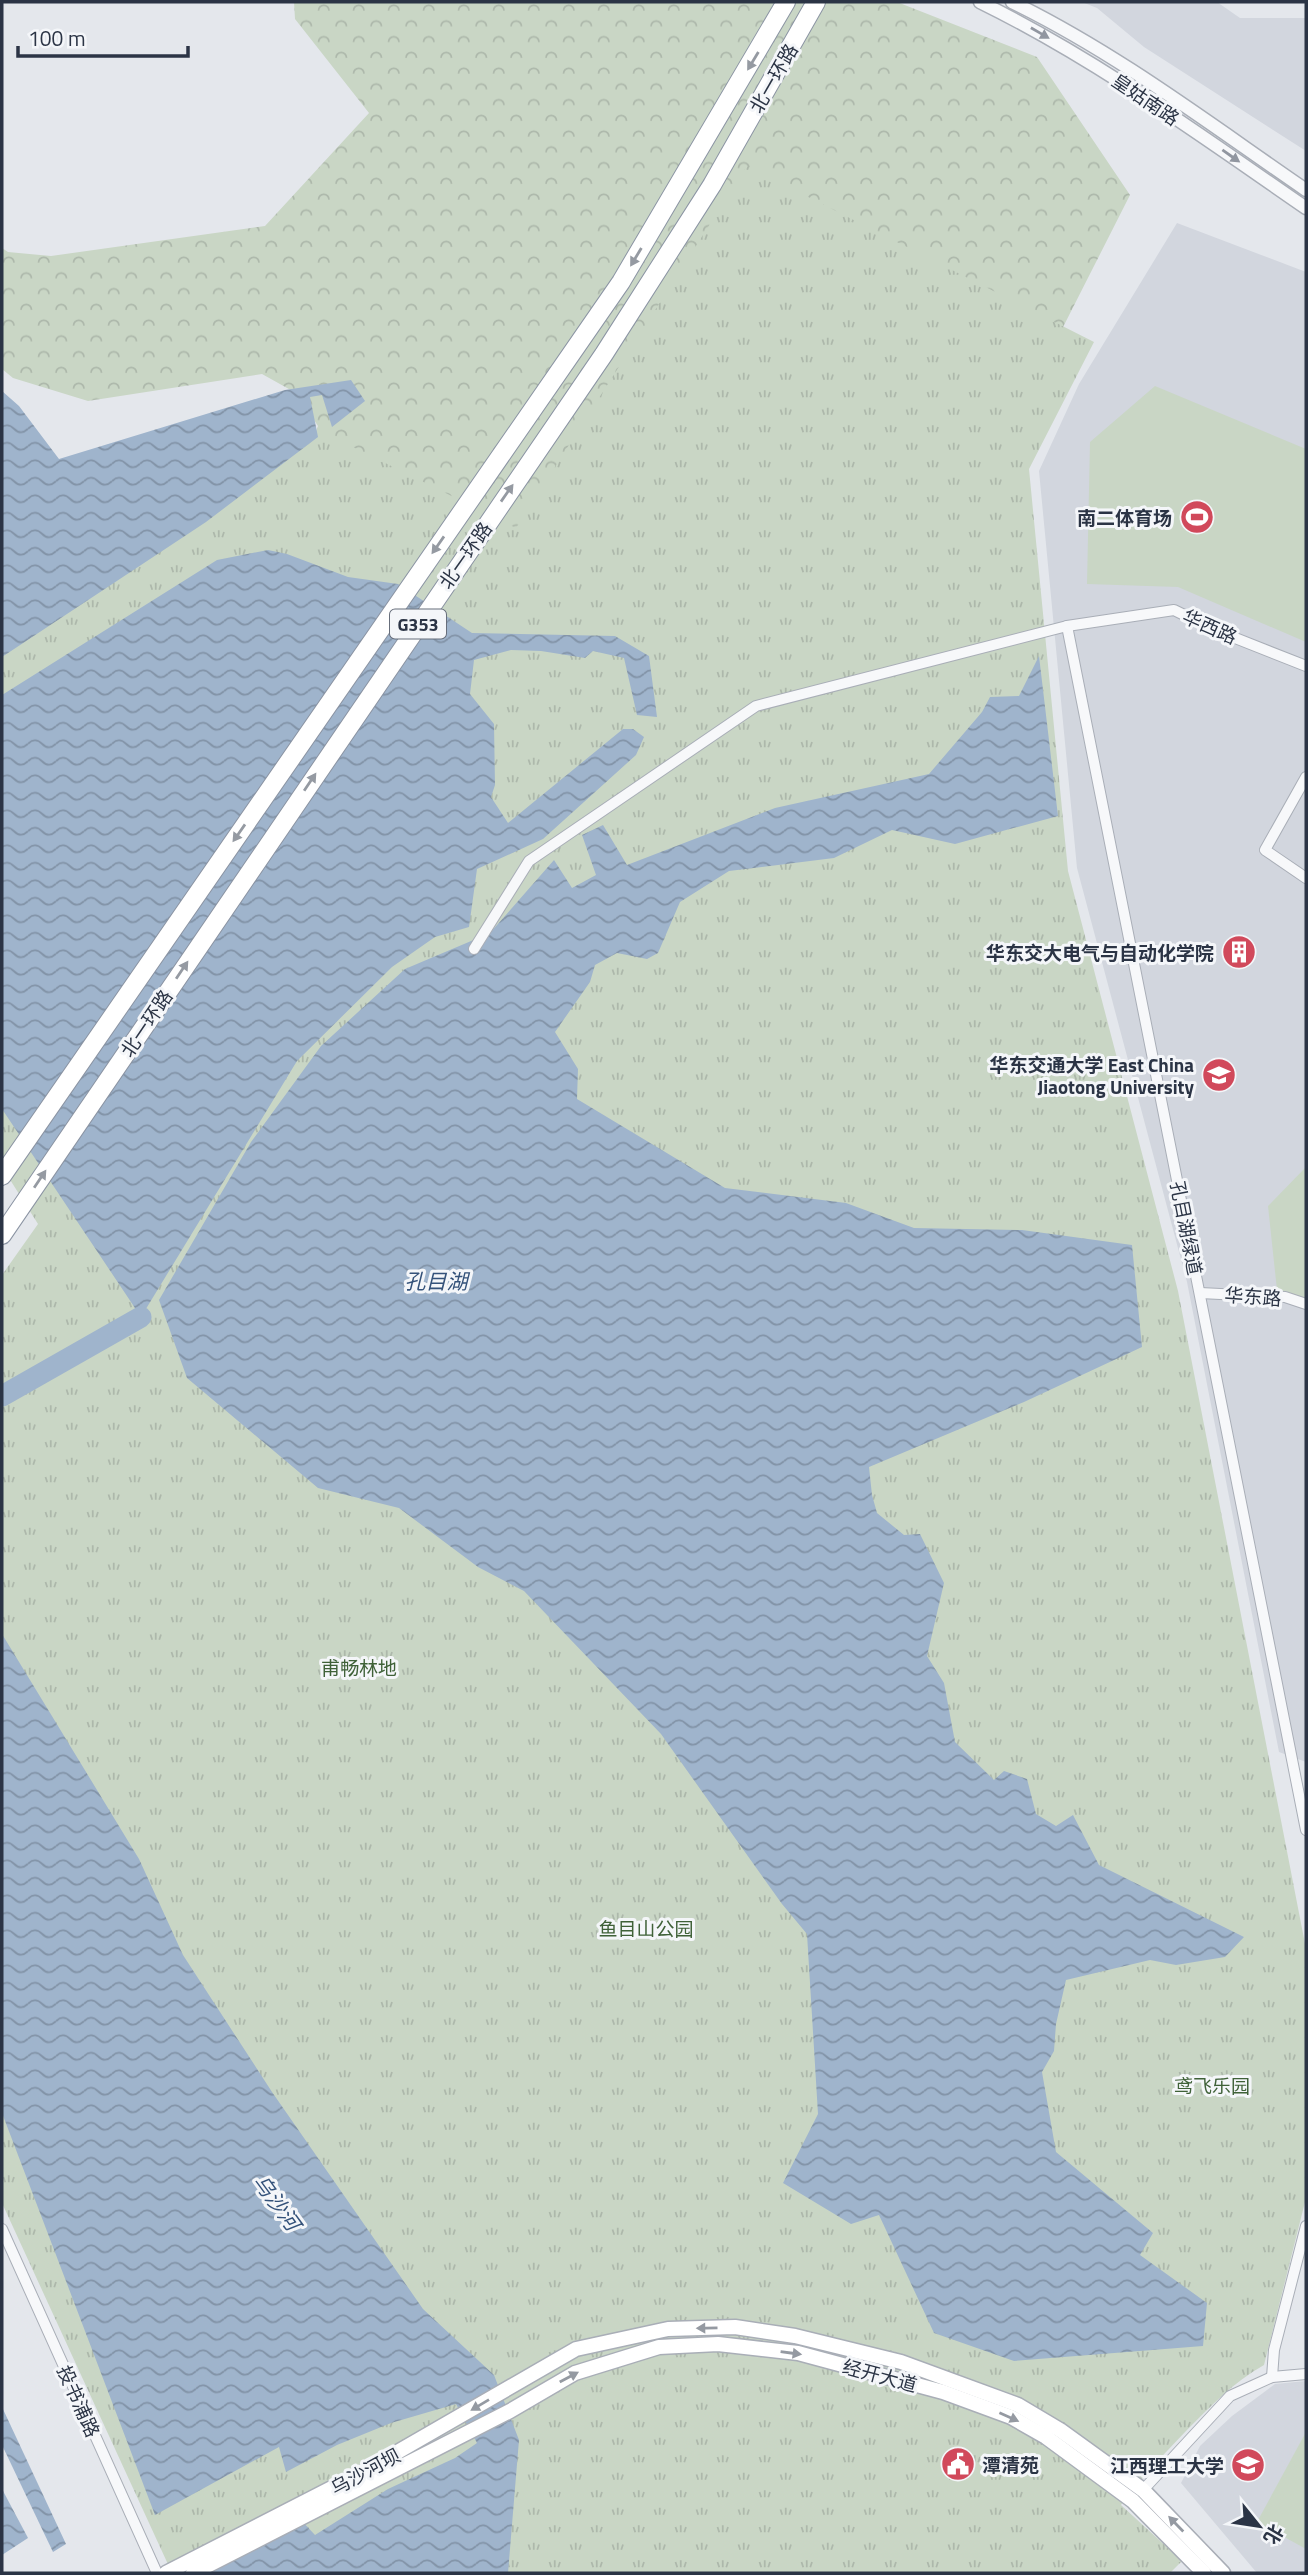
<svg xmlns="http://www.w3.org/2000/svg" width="1308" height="2575" viewBox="0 0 1308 2575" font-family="'Titillium Web','Noto Sans SC',sans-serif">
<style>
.built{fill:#d2d6de}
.grass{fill:#c9d6c5}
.forest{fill:url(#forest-crowns)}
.park{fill:url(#park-tufts)}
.water{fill:url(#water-waves)}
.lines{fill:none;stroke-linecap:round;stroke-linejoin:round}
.river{stroke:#9fb4cc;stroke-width:21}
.minor-casing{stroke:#a9aeb7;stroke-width:12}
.tertiary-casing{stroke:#a9aeb7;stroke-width:15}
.secondary-casing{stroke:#a9aeb7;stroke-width:17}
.trunk-casing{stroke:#8b94a3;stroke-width:20}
.minor{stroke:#f7f8fa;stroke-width:10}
.tertiary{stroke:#f7f8fa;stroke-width:12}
.secondary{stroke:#fff;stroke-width:14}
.trunk{stroke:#fff;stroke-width:18}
.oneway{fill:#9196a0}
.oneway2{fill:#959aa2}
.labels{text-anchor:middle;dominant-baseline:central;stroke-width:6;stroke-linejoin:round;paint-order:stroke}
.shield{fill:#f4f6f9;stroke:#676e7b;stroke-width:2}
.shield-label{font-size:18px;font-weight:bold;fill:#2b3445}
.street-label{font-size:19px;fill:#2b3445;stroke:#f4f6f9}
.poi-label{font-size:19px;font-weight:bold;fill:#2b3445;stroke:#f4f6f9;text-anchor:end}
.park-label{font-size:19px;fill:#3f6138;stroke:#f4f6f9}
.water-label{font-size:21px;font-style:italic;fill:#34527a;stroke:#f4f6f9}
</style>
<defs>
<pattern id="forest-crowns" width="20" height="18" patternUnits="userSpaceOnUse" patternTransform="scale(1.75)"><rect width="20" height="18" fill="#c9d6c5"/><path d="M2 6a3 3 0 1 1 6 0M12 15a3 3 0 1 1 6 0" fill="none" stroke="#adb8ab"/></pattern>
<pattern id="park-tufts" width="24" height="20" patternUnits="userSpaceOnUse" patternTransform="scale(1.75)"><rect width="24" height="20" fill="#c9d6c5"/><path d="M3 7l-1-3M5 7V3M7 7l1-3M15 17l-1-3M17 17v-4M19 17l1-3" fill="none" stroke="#adb8ab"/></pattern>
<pattern id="water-waves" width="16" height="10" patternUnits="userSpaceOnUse" patternTransform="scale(1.75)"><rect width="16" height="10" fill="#9fb4cc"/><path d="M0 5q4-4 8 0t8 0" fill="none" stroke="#8293a7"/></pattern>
</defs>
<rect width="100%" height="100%" fill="#e4e7ec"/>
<g class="built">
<path d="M1082,2H1217L1240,18H1306V151L1144,47L1097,8Z"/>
<path d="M1177,223L1306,272V1762L1279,1752L1187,1282L1077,868L1039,471L1079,384Z"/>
<path d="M1306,2381V2573H1257L1181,2483L1200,2446L1232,2416L1275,2384Z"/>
</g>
<g class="grass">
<path d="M1155,386L1306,449V642L1178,587L1087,584L1090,442Z"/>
<path d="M1306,1167V1298L1277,1290L1268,1206Z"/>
<path d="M1306,2432V2549L1257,2522Z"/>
</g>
<path class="forest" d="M294,2H897L1037,57L1130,195L1057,339L693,653L300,468L318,426L296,393L262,374L88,401L13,378L2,369V248L8,252L51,256L265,226L369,113L295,19Z"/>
<path class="park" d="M747,166L1094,342L1029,469L1068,871L1178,1291L1306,1949V2198L1264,2365C1232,2383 1211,2406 1186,2431C1163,2455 1141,2478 1121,2505L1182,2561L1170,2573H172L2,2203V1275L38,1224L2,1167V621L279,428L345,443L516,528Z"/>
<g class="water">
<path d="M351,380L365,401L332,427L322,395L310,397L318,437L206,522L2,657V391L19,406L59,459L285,390Z"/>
<path d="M268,550L287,554L348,577L398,584L472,633L615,636L649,656L657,717L637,715L624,658L593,651L585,658L541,651L511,650L474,660L470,694L494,724L495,785L491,797L508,823L623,729H633L644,737L636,755L543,839L477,869L469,927L435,937L392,967L297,1061L141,1317L2,1109V695L217,560Z"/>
<path d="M1039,656L1058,816L955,844L892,830L834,858L729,871L680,902L658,953L647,959L617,953L595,965L590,982L555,1032L578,1069L577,1099L725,1188L846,1203L914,1228L1022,1230L1132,1245L1142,1347L1024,1402L869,1467L872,1495L877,1513L904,1535L920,1534L944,1583L927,1656L944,1683L955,1742L994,1780L1004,1771L1027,1779L1036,1814L1056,1826L1073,1815L1099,1865L1244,1937L1225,1957L1176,1965L1150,1960L1066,1980L1056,2024L1054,2051L1042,2072L1056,2152L1153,2233L1140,2255L1207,2303L1203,2346L1014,2361L934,2333L879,2215L851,2224L783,2183L818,2114L807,1934L782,1904L661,1734L524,1591L478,1567L399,1508L318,1488L187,1378L159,1300L251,1142L321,1046L405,969L490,933L554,860L572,888L596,875L582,835L603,825L627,865L775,808L929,774L982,712L990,697L1019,696Z"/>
<path d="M2,1634L139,1859L183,1955L272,2092L423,2309L494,2375L519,2440L508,2573H189L300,2519L315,2535L388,2489L455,2458L477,2443L456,2404L391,2423L337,2445L286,2472L279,2447L155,2515L2,2113Z"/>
<path d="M2,2407L66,2544L53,2552L2,2445Z"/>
<path d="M2,2489L28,2538L2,2555Z"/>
</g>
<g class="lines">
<path class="river" d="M2,1396L141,1317"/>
<g class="minor-casing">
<g id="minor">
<path d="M1067,626L1306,1830"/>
<path d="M1306,777L1265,850L1306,878"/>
<path d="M474,949L529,861L756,706L1067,626L1174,610L1215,630L1306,666"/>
<path d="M1200,1293L1285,1297L1306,1304"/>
<path d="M2,2229L157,2573"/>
<path d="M1272,2377L1274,2350L1306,2226"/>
<path d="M1143,2490L1230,2396L1272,2377L1306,2374"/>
</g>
</g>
<g class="tertiary-casing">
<g id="tertiary">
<path d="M980,2C1096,59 1200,135 1306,208"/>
<path d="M1012,2C1117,53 1211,125 1306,190"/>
</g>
</g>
<g class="secondary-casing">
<g id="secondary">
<path d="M166,2573L361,2473L576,2349L668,2329L735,2327L795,2336L901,2362L1018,2405L1060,2430L1143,2490L1223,2573"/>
<path d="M193,2573L510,2411L575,2373L659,2347L718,2344L798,2353L943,2392L1011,2417L1046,2437L1133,2501L1204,2573"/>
</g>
</g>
<g class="trunk-casing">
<g id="trunk">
<path d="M2,1176L621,282L786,2"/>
<path d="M2,1235L604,354L712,185L816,2"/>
</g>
</g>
<use href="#minor" class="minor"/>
<use href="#tertiary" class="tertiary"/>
<use href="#secondary" class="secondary"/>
<use href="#trunk" class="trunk"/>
</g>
<defs><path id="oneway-solid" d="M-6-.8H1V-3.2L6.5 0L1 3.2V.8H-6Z" transform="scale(1.75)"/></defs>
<g class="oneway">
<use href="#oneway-solid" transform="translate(1040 33) rotate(30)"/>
<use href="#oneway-solid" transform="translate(1231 156) rotate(35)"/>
</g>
<g class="oneway2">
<use href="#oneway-solid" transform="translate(753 61) rotate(121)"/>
<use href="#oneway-solid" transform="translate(636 257) rotate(121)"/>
<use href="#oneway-solid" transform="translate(507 493) rotate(-55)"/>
<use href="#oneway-solid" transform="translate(438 545) rotate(125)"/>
<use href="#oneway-solid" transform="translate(310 782) rotate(-56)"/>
<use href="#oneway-solid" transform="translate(239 833) rotate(125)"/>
<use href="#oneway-solid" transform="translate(182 970) rotate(-56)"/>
<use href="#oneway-solid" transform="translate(40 1179) rotate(-56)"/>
<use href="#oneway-solid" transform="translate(707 2328) rotate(179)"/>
<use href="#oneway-solid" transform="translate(791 2353) rotate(8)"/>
<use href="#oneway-solid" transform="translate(569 2377) rotate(-28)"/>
<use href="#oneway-solid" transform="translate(480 2405) rotate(149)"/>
<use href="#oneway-solid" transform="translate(1009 2417) rotate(24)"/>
<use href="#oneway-solid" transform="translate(1176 2524) rotate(-134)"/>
</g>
<defs>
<g id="stadium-disc" transform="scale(1.75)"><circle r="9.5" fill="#d1495b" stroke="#f4f6f9"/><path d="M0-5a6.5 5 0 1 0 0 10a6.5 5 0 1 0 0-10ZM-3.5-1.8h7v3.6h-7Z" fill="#fff"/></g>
<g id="building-disc" transform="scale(1.75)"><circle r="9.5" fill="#d1495b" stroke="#f4f6f9"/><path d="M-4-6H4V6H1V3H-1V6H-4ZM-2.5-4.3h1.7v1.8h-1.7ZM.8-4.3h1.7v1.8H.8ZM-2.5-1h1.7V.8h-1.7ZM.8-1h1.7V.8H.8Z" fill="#fff"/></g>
<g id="university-disc" transform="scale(1.75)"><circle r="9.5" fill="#d1495b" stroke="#f4f6f9"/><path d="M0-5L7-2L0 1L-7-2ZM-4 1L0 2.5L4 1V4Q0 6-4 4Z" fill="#fff"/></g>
<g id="civic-disc" transform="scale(1.75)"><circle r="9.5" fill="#d1495b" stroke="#f4f6f9"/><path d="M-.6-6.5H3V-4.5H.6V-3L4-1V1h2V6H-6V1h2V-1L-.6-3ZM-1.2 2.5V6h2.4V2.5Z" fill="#fff"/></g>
</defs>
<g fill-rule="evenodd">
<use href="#stadium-disc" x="1197" y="517"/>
<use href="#building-disc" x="1239" y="952"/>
<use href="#university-disc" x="1219" y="1075"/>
<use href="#civic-disc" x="958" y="2464"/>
<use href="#university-disc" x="1248" y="2465"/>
</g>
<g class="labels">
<rect class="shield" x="390" y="609.5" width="56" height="29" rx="5"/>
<g class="shield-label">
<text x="418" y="624">G353</text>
</g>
<g class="street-label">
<text transform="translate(773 78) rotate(-60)">北一环路</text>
<text transform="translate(1146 99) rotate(34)">皇姑南路</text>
<text transform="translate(465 555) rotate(-55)">北一环路</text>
<text transform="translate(1210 626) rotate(24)">华西路</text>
<text transform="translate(146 1023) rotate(-56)">北一环路</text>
<text transform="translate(1187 1228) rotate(79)">孔目湖绿道</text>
<text transform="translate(1253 1296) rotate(4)">华东路</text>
<text transform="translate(880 2375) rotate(15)">经开大道</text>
<text transform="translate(79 2401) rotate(66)">投书浦路</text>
<text transform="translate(365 2471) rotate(-28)">乌沙河坝</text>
</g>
<g class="poi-label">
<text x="1172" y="517">南二体育场</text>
<text x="1214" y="952">华东交大电气与自动化学院</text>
<text x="1194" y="1064">华东交通大学 East China<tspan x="1194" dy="22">Jiaotong University</tspan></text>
<text x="982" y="2464" text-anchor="start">潭清苑</text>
<text x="1224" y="2465">江西理工大学</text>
</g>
<g class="park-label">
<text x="359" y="1667">甫畅林地</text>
<text x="646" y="1928">鱼目山公园</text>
<text x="1212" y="2085">鸢飞乐园</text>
</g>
<g class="water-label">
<text x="436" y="1281">孔目湖</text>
<text transform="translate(277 2202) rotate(54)">乌沙河</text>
</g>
</g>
<rect width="1308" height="2575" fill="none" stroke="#2b3445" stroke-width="7"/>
<g transform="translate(1259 2526) rotate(120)" stroke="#f4f6f9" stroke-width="5" paint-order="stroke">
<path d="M0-5L12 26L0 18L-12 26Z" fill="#2b3445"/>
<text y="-10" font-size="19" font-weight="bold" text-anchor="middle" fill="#2b3445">北</text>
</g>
<path d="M18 46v10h170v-10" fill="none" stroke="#2b3445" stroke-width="3.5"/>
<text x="28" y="46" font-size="21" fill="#2b3445" stroke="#f4f6f9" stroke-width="5" paint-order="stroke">100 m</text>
</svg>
